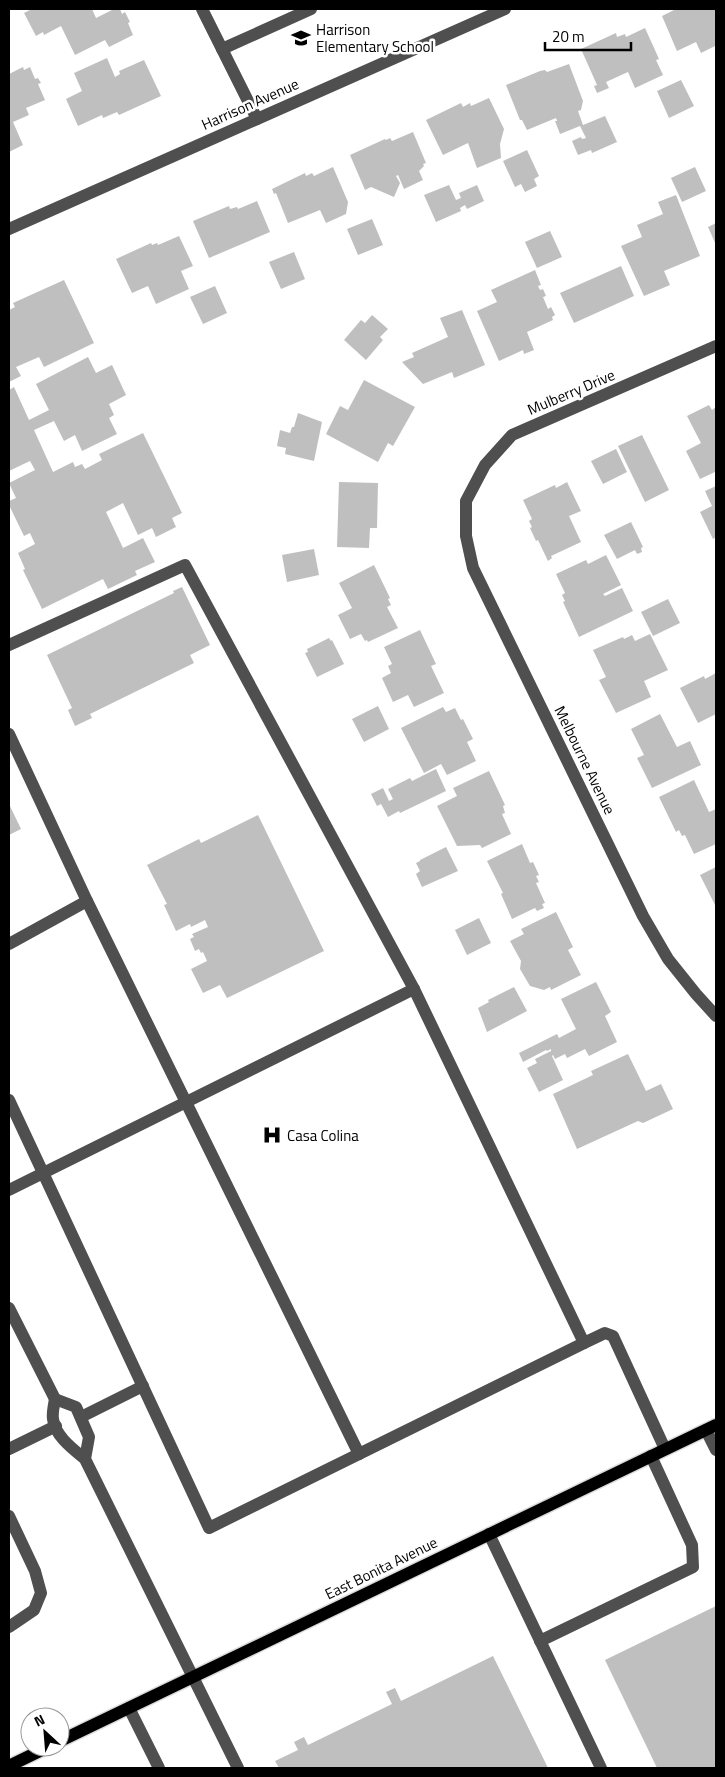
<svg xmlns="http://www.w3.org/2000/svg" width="725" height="1777" viewBox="0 0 725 1777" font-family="'Titillium Web',sans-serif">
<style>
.building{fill:#bfbfbf}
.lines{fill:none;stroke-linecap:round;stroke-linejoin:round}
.major-casing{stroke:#dbdbdb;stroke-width:15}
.minor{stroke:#4f4f4f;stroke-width:12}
.major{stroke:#000;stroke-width:12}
.labels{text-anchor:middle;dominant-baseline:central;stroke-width:5;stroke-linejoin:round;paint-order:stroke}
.poi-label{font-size:15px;fill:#000;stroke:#fff;text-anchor:start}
.street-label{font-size:15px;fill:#000;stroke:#fff}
</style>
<rect width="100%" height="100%" fill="#fff"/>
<g class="building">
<path d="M32,9H92L96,18L114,9H120L122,14L125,12L130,22L128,23L133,35L109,47L105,40L75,55L61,26L44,35L43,32L36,36L24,13Z"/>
<path d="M676,9H716V49L715,46L701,53L696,42L677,51L662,16Z"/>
<path d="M645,28L659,59L656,60L663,75L635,88L628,72L606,82L609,88L597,93L594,86L597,85L581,49L616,33L617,37L625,34L626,37Z"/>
<path d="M107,58L115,77L120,74L119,71L144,60L161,96L119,115L117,112L103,118L102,115L78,126L66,99L82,91L74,73Z"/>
<path d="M569,64L583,101L581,110L578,111L583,125L605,116L617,142L592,153L591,150L578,155L572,141L581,137L582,139L586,138L580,126L560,134L555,121H557L556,118L527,130L522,120H520L506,85L540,71L545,70L547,72Z"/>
<path d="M23,67L24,70L30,67L35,79L38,78L41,83L38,84L45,100L26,108L29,115L13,122L23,145L9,152V74Z"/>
<path d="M681,80L694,106L669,118L657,91Z"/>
<path d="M489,98L504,129L500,144L501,158L477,168L468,143L443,155L426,120L461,103L463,107L470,103L471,106Z"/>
<path d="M413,132L426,163L423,164L424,166L419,171L423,180L404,189L398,175L396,176L400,183L394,197L371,187L365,190L350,155L385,139L386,140L390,138L392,141Z"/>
<path d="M527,150L539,176L534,179L537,186L525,192L521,184L515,187L503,161Z"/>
<path d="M333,167L348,202L346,214L326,223L320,210L288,223L276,193L274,194L272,189L305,173L306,176L312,173L314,176Z"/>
<path d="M695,167L706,191L682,202L671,178Z"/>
<path d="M449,185L456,200L461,198L459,193L477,185L484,201L467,209L465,205L460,208L461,211L436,222L424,195Z"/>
<path d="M676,195L700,256L664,271L670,285L644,296L621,246L642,237L637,225L663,214L658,202Z"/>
<path d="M257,201L270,232L209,258L193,221L229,206L230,209L237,207L238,209Z"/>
<path d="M372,219L383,245L358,255L347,229Z"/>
<path d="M716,223V245L708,227Z"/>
<path d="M550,231L562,257L537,268L525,242Z"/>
<path d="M179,236L193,266L181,271L189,289L156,304L148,286L132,293L116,259L151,243L152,245L157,243L158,245Z"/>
<path d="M294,252L305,279L281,289L269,262Z"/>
<path d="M621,266L634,296L574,323L560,293Z"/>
<path d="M535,270L541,285L538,286L540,290L543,289L546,296L543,297L548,309L551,307L555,315L552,317L553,320L527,332L534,350L524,354L523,350L499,361L477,311L497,302L491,290Z"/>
<path d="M64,280L94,343L44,367L39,357L16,367L21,376L9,382V310L15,307L13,303Z"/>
<path d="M215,286L227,313L203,324L190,297Z"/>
<path d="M462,310L485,365L454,378L452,372L423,384L402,362L414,357L412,353L448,337L440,318Z"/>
<path d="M372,315L388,329L380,337L383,340L366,360L344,340L361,320L365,323Z"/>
<path d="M88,357L96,373L112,365L126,395L109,404L114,415L109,418L117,434L82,451L75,435L64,441L54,421L34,430L53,472L73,462L75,467L82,464L85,469L102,460L99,454L143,433L182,513L172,518L176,527L156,537L152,528L138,535L123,503L106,512L123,548L143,538L155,562L135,571L137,575L108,589L103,579L42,609L23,570L25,569L18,553L35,544L30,533L24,536L9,505V501L16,498L9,483L35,470L30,461L9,471V390L14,387L29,420L49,410L36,384Z"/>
<path d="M364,380L415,407L393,446L388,443L378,462L326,434L340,406L348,410Z"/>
<path d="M709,405L712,410L716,407V474L715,472L700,479L686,451L701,443L687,416Z"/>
<path d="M298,413L322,422L314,461L285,454L286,448L277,446L280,430L290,433L292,427H294Z"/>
<path d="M642,435L669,490L645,502L618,446Z"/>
<path d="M616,449L627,472L603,484L591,461Z"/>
<path d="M339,482L378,483L377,528H370L369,548L337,547Z"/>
<path d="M567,482L581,511L569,516L581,542L551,556L552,558L548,561L538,540L536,541L530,528L532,527L529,521L532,519L523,500L555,485L556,488Z"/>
<path d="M716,486V537L713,539L700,512L712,506L705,491Z"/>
<path d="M631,522L643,547L641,548L642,552L637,554L635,550L617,559L604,535Z"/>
<path d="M314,549L319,575L287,582L282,555Z"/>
<path d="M606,555L621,585L603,594L605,596L622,588L633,611L579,637L563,602L565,601L562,595L565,593L556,574L586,560L588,564Z"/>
<path d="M374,565L390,598L388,599L391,605L387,607L398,628L368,642L367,640L365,641L361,634L350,639L338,615L352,608L339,583Z"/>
<path d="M182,587L210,645L190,655L194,663L90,714L92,718L75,726L68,710L72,708L47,655L174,593L173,591Z"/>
<path d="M668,599L680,623L653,636L641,612Z"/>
<path d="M420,630L436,664L431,666L444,693L414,707L408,695L393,702L382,678L391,673L388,666L392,664L384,647Z"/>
<path d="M650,634L668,670L644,681L651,697L616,713L599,680L606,677L593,650L623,637L624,639L632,635L635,641Z"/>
<path d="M329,638L331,641L332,640L344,664L317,677L305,653L308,652L307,649Z"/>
<path d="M716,673V697L715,698L716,714L698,723L680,688L704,676L705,679Z"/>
<path d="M378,706L389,729L364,742L352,719Z"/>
<path d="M443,707L446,712L455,708L461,720L463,719L473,739L467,742L476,761L447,775L441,764L424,773L401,728Z"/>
<path d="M660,714L677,747L690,741L701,765L652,788L637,758L644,755L631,729Z"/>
<path d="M436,769L446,791L400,813L399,811L388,817L381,804L377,806L371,794L383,788L389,801L393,799L388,789L410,778L412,781Z"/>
<path d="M489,771L505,805L503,806L505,813L502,814L511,834L482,848L480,845L457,846L437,806L457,796L453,788Z"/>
<path d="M694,780L709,812L716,809V844L694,854L685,835L682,836L679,830L676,832L659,797Z"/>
<path d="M9,804L21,829L9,835Z"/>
<path d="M258,815L324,951L227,998L220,985L203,993L191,969L207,961L203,952L201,953L199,949L195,951L190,939L194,937L192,934L208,927L205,920L191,927L190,924L176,931L164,905L167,904L147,865L199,839L201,843Z"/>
<path d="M522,844L530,863L533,862L539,875L536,876L539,882L536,883L545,903L542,904L544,908L537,911L535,908L512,919L501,894L503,893L487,861Z"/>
<path d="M446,847L458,871L422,887L416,874L420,871L416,863L420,861V860Z"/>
<path d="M716,867V907L700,875Z"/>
<path d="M556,912L573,947L568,950L581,975L551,990L550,987L544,990L530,986L520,969L521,961L510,941L524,934L521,929Z"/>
<path d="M479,918L491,943L467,955L455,930Z"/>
<path d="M596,982L611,1012L605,1016L617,1042L589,1056L585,1049L567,1058L565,1054L555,1059L553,1055L552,1056L563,1080L539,1092L527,1068L537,1063L535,1059L551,1051V1049L547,1051L546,1050L523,1062L519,1053L557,1034L559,1038L576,1029L561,999Z"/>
<path d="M514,987L527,1011L487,1032L478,1008L489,1002L488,1000Z"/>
<path d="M628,1054L646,1091L661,1084L673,1109L643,1123L638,1121L577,1149L553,1094L593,1075L591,1071Z"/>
<path d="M716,1606V1768H657L605,1660Z"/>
<path d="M493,1656L548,1768H279L275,1761L298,1750L294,1742L304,1737L308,1745L392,1704L386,1692L395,1688L401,1701Z"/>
</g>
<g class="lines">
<g class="major-casing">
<g id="major">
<path d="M60,1741L716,1425"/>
<path d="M9,1766L48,1747"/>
</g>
</g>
<g class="minor">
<path d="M202,9L257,119"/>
<path d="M222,49L311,9"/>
<path d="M9,229L505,9"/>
<path d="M716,346L512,435L485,465L466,501V536L473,568L643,916L668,959L696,994L716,1016"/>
<path d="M9,645L185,565L414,989L584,1343L209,1528L9,1100"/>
<path d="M9,734L87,901L9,944"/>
<path d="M87,901L359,1454"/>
<path d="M9,1190L414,989"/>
<path d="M9,1308L55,1399"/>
<path d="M584,1343L605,1333L613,1336L665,1449"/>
<path d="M81,1417L143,1386"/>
<path d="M706,1430L716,1450"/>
<path d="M9,1449L56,1426"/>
<path d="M85,1459L89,1437L76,1407L55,1399C54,1405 52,1413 53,1419C55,1436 73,1449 85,1459L238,1768"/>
<path d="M9,1516L35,1571L41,1593L34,1610L9,1627"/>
<path d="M489,1534L601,1768"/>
<path d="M540,1641L693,1567L692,1545L651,1456"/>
<path d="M129,1708L159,1768"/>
</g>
<use href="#major" class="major"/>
</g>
<defs>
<g id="school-bare" transform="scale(1.5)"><path d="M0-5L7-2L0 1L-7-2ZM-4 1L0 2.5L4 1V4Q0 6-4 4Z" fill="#000" stroke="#fff" stroke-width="2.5" paint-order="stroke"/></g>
<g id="hospital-bare" transform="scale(1.5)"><path d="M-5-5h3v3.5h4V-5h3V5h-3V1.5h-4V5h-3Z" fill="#000" stroke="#fff" stroke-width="2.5" paint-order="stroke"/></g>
</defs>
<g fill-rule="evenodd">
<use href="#school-bare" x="301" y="38"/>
<use href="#hospital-bare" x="272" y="1135"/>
</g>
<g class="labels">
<g class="poi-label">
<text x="316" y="29">Harrison<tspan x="316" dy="17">Elementary School</tspan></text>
<text x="287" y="1135">Casa Colina</text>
</g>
<g class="street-label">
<text transform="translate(250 104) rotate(-24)">Harrison Avenue</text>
<text transform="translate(571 392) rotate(-23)">Mulberry Drive</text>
<text transform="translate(585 760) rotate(64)">Melbourne Avenue</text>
<text transform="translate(381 1568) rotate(-26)">East Bonita Avenue</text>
</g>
</g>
<rect width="725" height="1777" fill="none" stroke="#000000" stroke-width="20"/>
<g transform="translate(45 1732) rotate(334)"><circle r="24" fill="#ffffff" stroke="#999999"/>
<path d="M0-4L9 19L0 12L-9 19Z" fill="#000000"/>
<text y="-8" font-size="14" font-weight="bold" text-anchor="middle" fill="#000000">N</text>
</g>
<path d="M545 42v8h86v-8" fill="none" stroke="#000000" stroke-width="2.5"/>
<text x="552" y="42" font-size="15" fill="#000000" stroke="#ffffff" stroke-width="4" paint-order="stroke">20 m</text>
</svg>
